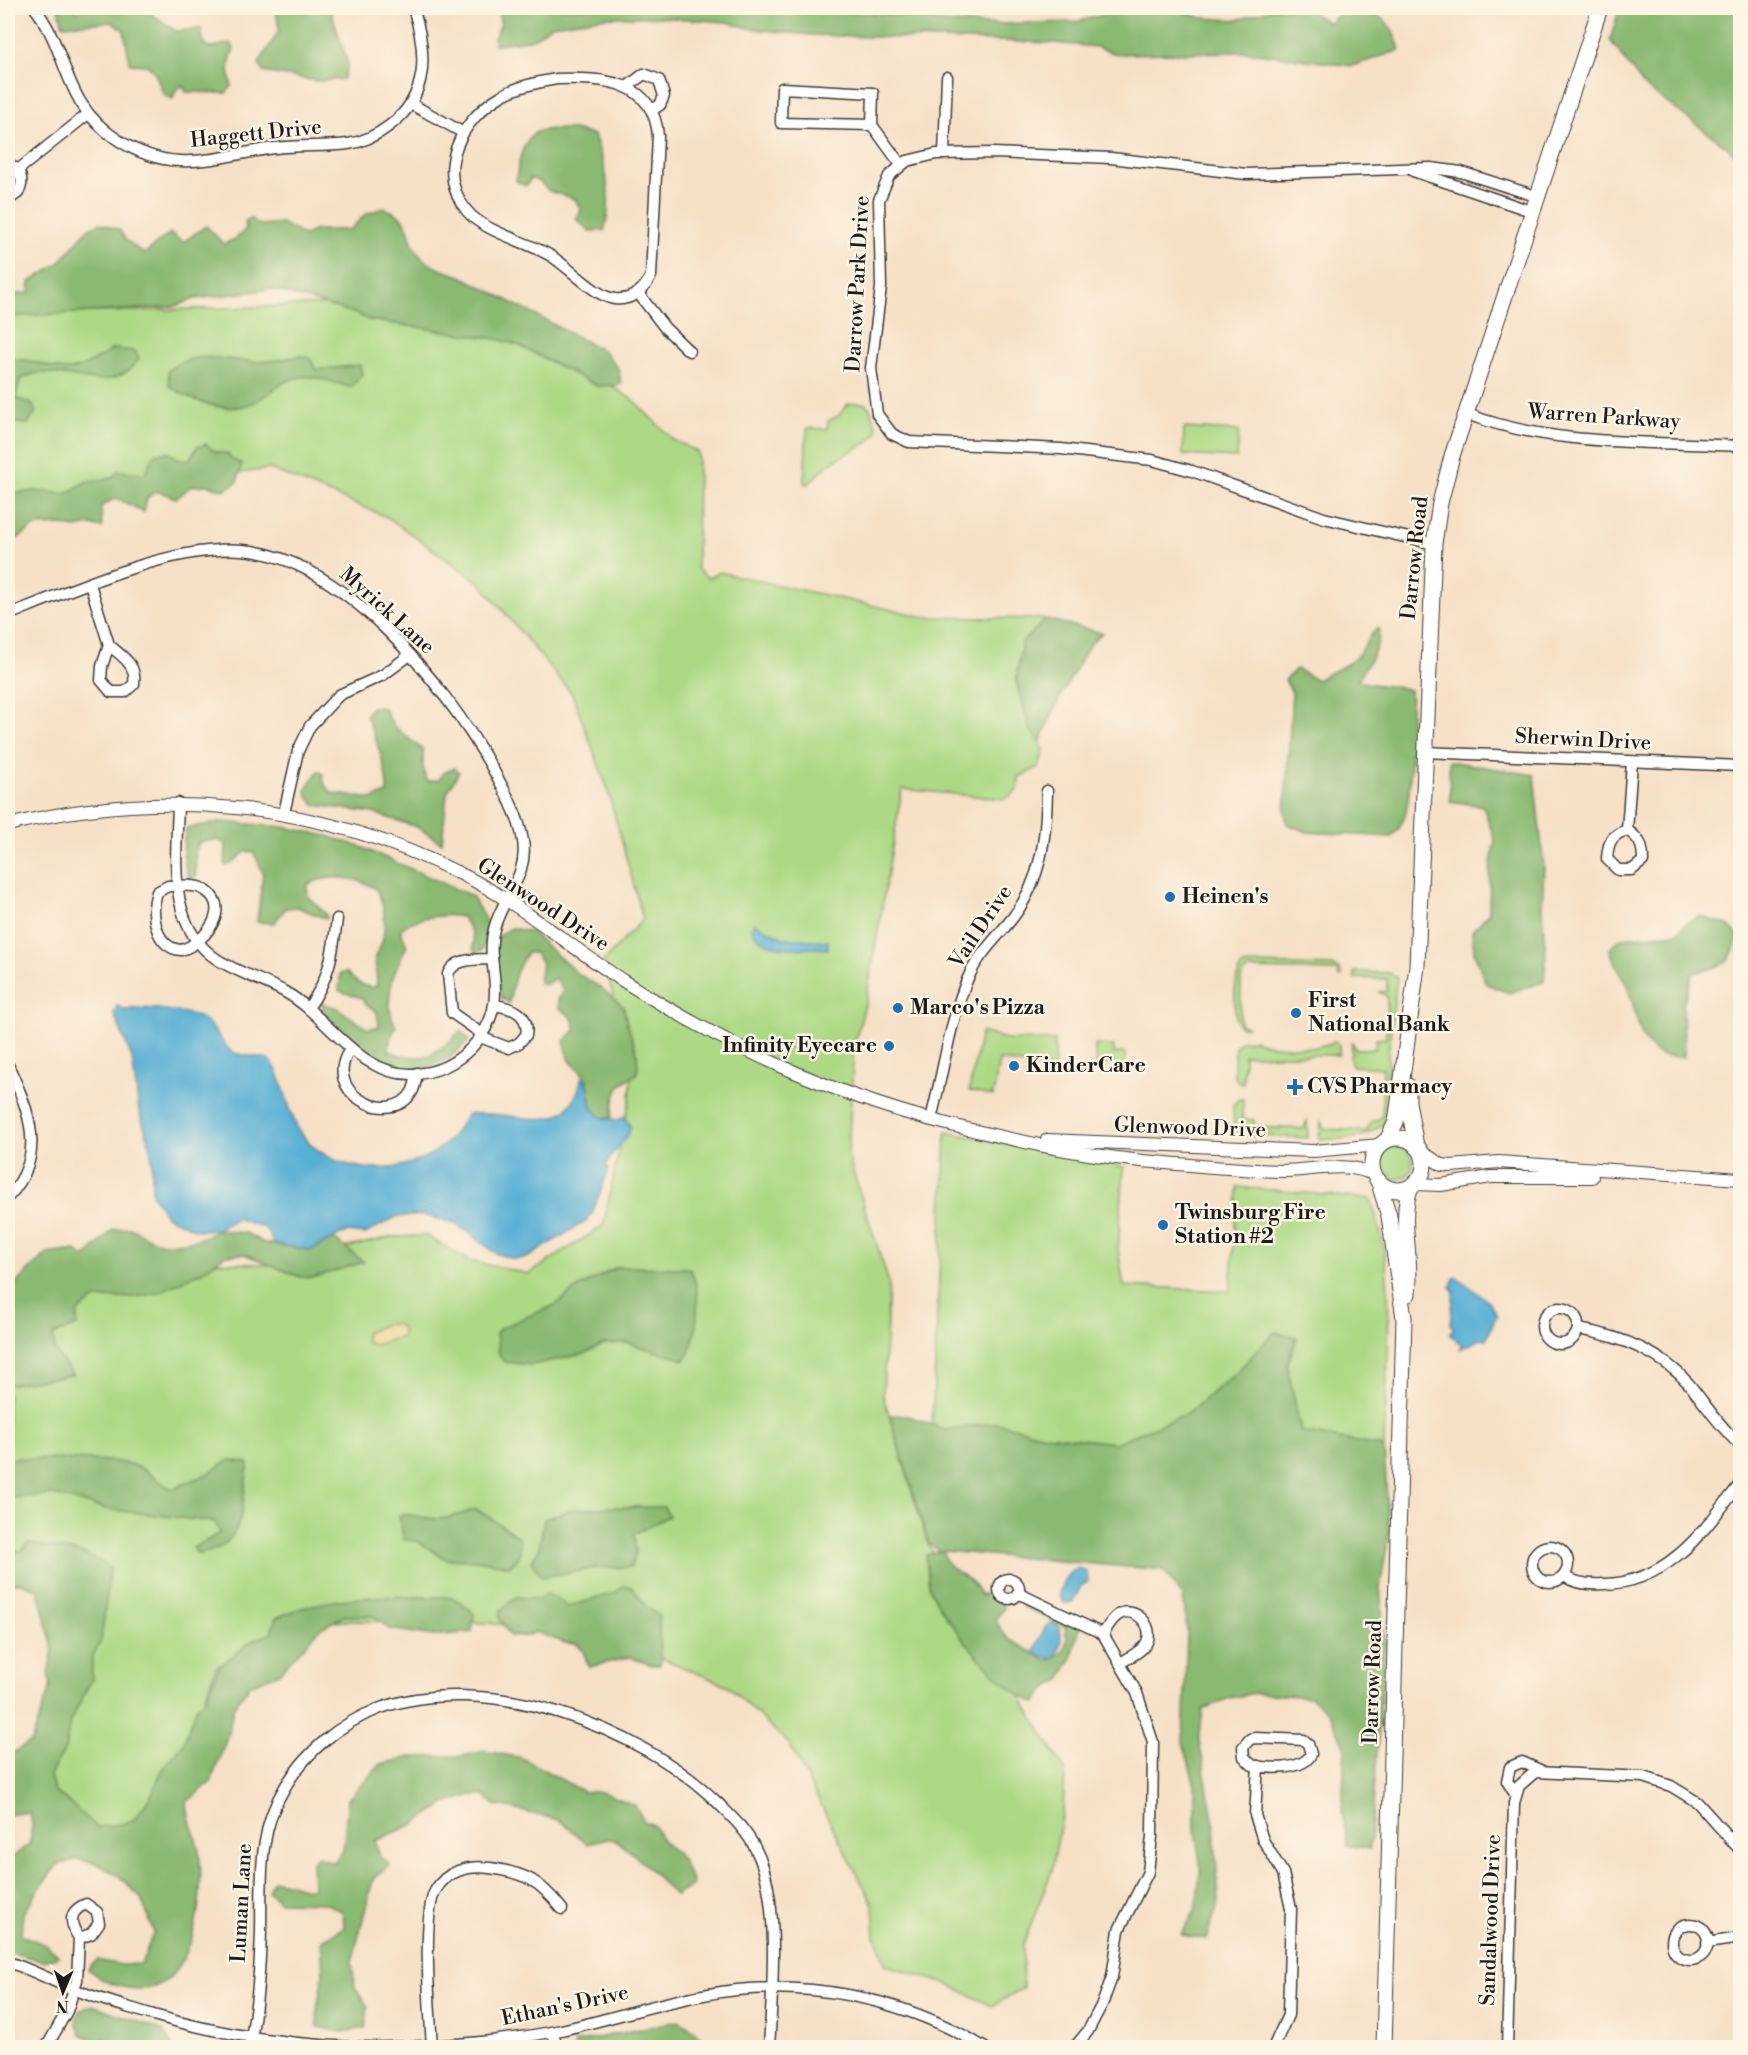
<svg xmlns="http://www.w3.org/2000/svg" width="1748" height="2055" viewBox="0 0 1748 2055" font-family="'Libre Bodoni',serif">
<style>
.green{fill:#add985;stroke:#647a50;stroke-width:1.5}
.forest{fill:#8ab972;stroke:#536a47;stroke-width:1.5}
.sand{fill:#eeda9e;stroke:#857b5d;stroke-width:1.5}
.water{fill:#57afd4;stroke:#3a6678;stroke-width:1.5}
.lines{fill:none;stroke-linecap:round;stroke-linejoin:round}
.minor-casing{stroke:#3d3936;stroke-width:13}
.tertiary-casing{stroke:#3d3936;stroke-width:14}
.primary-casing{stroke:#3d3936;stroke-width:17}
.minor{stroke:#fff;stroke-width:10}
.tertiary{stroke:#fff;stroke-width:12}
.primary{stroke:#fff;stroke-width:15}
.poi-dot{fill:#1f6fb2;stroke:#fcf5e5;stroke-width:2}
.labels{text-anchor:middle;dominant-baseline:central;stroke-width:5;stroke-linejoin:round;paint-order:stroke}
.street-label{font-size:21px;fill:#1c1c1c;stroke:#fcf5e5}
.poi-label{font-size:21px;font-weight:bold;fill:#1c1c1c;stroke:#fcf5e5;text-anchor:start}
</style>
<rect width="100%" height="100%" fill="#fcf5e5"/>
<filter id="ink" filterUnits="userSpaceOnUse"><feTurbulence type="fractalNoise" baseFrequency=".0167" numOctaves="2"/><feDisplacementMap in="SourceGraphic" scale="12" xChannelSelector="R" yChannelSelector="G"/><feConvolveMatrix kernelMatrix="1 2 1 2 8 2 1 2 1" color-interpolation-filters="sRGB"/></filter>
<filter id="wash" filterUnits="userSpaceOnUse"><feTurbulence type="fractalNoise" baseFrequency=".008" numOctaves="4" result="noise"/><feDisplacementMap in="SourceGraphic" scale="24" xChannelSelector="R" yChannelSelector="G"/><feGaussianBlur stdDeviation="1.35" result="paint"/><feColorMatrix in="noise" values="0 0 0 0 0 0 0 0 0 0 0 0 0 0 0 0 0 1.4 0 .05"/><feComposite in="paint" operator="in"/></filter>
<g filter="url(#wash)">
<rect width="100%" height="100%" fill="#f6e0c6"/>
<g class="green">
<path d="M380,303L538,338L632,399L673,440L698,452L697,569L709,578L719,572L925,617L1046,619L1022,642L1016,682L1031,731L1044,749L1039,767L1019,777L1018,790L1005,799L902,789L866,1001L854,1045L848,1156L889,1283L883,1395L928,1545L1065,1770L1063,1811L1052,1870L1023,1945V1988L992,2006L949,1985L886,1965L875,1936L873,1904L789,1744L728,1686L628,1644L528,1626L470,1622L314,1621L216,1667L170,1795L143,1831L79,1834L41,1788L77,1586L8,1562V1306L150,1258L271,1265L392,1237L427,1236L469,1261L529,1274L603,1226L630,1099L633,1060L603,962L643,919L607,787L572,694L480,583L387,517L270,469L129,487L8,533V315Z"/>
<path d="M857,403H864L870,408L877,428L876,434L867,443L831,462L808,484L804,483L807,428L827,429L828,421L838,416L848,404Z"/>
<path d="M1184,428L1239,431L1237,458L1183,455Z"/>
<path d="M1255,964L1332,966L1340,970L1342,977L1339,978L1338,971L1250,969L1243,974L1241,979L1240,1024L1248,1027L1242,1028C1231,1022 1234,976 1241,967Z"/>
<path d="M1354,972L1389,973L1397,977L1388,1053L1389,1116C1373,1140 1345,1140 1319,1139L1321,1122L1324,1129L1367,1131L1371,1122L1382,1117L1383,1068L1352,1066L1350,1060L1352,1041L1355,1049H1375L1376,1039L1386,1038L1387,996L1379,992L1387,991V979L1354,978Z"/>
<path d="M981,1032L1009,1040L1055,1041L1054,1070L999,1060L993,1096L969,1091Z"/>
<path d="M1254,1040L1273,1046L1313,1048L1335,1042L1339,1045V1055H1244L1243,1083L1239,1082L1234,1076L1235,1047L1240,1041Z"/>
<path d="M1095,1045L1114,1046V1053H1125V1065L1095,1064Z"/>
<path d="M1239,1099H1243L1242,1119L1254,1120L1255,1127L1303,1129L1307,1121L1308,1138L1234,1135L1233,1105Z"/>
<path d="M946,1132L1124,1167L1118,1250L1124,1286L1230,1291L1238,1187L1370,1199C1399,1268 1386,1371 1384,1447L1301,1432L1287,1365L1297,1338L1275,1332L1235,1374L1188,1413L1115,1443L1045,1435L996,1423L945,1430L932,1425Z"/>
<circle cx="1397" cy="1163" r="16"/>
</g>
<g class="forest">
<path d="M58,8H72L77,12L88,8H143L176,31L201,29L204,44L210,48L231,43L234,49C228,62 228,72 232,86L226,93L186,92L183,85L175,91L173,99L164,95L155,73L147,65L130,64L124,30L112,22L63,25Z"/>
<path d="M276,8H330L348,64L343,79L317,81L263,72L259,63L279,31Z"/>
<path d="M497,8H764L899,15L948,23L991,24L1075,22L1114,12V8H1173L1202,18L1237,20L1275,8H1304L1329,23L1342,12C1377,12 1389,13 1400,50L1352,66L1247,52L1116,54L1097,47L1054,43L811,35L753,29L726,22L658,17H607L552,25L533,39L494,45V38L501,24Z"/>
<path d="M1620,8H1740V160L1727,147L1644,86L1610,40Z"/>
<path d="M569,129L594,135C605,164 614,201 604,231H589L576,219L581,211L575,199L549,191L540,182L531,178L526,186L516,181C518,165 522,136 540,131C548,128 560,129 569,129Z"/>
<path d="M383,208C418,218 402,237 422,258C433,268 447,272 461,276L604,351L619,370L621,385L597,386L518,345L497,339L369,320L357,314L271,289L194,299L173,307L8,317V295L29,293L30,282L58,264L89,228L100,223L120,230L125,239L144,254L170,233L183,242L206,226L224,244L235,239L246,229L245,221L250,218L259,225L282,223L304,236L315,230H349L366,214Z"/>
<path d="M113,349L135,351L139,359C110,398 73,370 38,373C32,374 26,377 20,379L16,398L32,404L36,412L28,424L8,422V360C33,357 50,370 69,370C83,369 101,356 113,349Z"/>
<path d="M299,356L310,358L316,370L360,365L362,375L351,387C337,384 316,375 301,377C281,379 269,396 252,403C224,415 193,401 169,386L168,371C191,348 228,361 257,362C272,362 285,359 299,356Z"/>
<path d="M206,444L214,451L228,454L231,459L242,464L237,482L224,490L208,485L191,486C170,503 183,499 156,491L147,498L144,512L116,498L101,506L102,528L91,525L75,528L62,525L36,526L8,545V494L36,491L66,494L85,482L112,478L118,471L145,473L155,454L168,452L177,458L189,460L197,447Z"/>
<path d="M1046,619L1102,633L1090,644L1059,699L1040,743L1031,731L1016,682L1022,642Z"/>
<path d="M1378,628C1383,645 1365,666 1358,680C1375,688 1392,683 1410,690C1412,717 1413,794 1404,818C1401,827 1397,831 1391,837L1307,832L1287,824L1285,812L1292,692L1285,680L1296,669L1317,680C1329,672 1344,668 1355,658C1365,648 1367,637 1378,628Z"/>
<path d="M371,707L384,708L394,726L423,750V769L427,781L439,780L443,773L454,768L459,772L447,793L442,843L417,827L373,813L315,805L308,797L306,789L318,771L323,774L324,784L332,793L372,799L387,793C388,769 375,738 366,715Z"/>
<path d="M1449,761L1534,775L1544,867L1542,909L1546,957L1544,982L1509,993L1486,984L1474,952L1472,931L1489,913L1490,870L1495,840L1483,806L1450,801Z"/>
<path d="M223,822L284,827L328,836L361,847L472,896L488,925L483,949L476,954L473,949C475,935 470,928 462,917C444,913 413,917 400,930L407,946C393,971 382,1000 396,1027L390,1039L389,1051C427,1065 433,1055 461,1031L469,1040L450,1058L430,1067L414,1069L386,1064L369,1056L328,1018L321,1003L337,1008L368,1029L379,1026L377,1012L365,1004L362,998L339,991L340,974L346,972L358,983L372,988L377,985L375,956C388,939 387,907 376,889C357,876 327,874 307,885L308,897L326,914L327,919L297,907L286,908L274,923L257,922L263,873L254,853L246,851L231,864L225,866L226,844L217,840L199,842L195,854L196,876L189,880C184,865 181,843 187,828Z"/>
<path d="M1699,916L1728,925L1738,935C1732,967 1721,966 1693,973L1683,1005L1684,1057C1678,1056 1667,1058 1661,1055C1637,1045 1637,1012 1629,991C1623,974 1615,969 1610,949L1621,938L1677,933L1686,923Z"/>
<path d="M512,928L531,932L578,974L600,987L624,1007C626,1034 641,1044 637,1074C616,1083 614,1095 612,1117L602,1118L592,1108L588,1084L586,1077L570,1061L564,1041L575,1031C576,1019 568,1014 559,1008L558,1000L563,990L555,978L545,985L539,983L542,963L535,953H527C516,967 512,986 509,1003L502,999C498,987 491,945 500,935C502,932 509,930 512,928Z"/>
<path d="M130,1228C139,1232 148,1239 156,1241C174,1247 202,1240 217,1230L246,1233L264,1243L311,1250L334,1239L364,1262L312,1278L300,1277L244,1254L225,1255L203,1271L160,1292L138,1297L96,1299L78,1311L77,1326L53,1335L55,1351L73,1375L8,1385V1291L46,1254L75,1250L84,1258L114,1229Z"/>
<path d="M617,1267L689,1268C703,1287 698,1339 685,1360L627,1343L604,1344L583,1354L532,1365L504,1362L499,1355L496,1334L500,1328L555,1305L576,1289Z"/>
<path d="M1275,1332L1297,1337L1287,1365L1301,1432L1384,1447L1389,1534L1380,1588L1385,1644L1370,1849L1347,1845L1342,1811L1345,1748L1330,1714L1310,1697L1255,1693L1229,1698L1203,1709L1199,1741L1214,1824L1219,1902L1206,1939L1181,1935L1195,1911L1201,1869L1195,1829V1785L1183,1743L1187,1631L1183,1596L1163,1570L943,1551C945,1570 961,1571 973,1583C976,1587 978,1592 981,1596L990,1591L1004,1608L995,1620L1007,1638L1047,1661L1064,1651L1067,1639L1065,1627L1021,1606L1026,1599L1080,1626L1072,1657L1060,1681L1046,1688L1036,1703C1002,1692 946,1623 931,1591C927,1580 927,1566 926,1555L941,1551L929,1545L889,1415L909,1416L945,1430L996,1423L1045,1435L1115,1443L1188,1413L1235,1374Z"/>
<path d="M16,1458C44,1460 117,1457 138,1467C151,1472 158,1484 173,1489L209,1473L229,1460L249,1463C240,1502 250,1547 198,1554L193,1548L220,1533L215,1522L106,1509L53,1495L8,1498V1460Z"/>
<path d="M610,1507H664L669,1516L634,1534L636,1552L631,1567L597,1568L542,1577L531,1562L539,1549L544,1519L571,1510Z"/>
<path d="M476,1509L519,1537C521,1552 522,1558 509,1566L477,1560L446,1559L417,1541L404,1540L399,1516C411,1513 417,1517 428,1518C446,1521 460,1514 476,1509Z"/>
<path d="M28,1543C55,1550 90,1548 110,1569L101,1641L92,1657V1679L70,1722L65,1749L50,1775L54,1792L63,1797L97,1827L122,1824L133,1820L140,1812L151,1796L163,1769L184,1742L197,1706L205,1700L218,1668L251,1641L270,1634L276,1618C319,1597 376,1595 424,1597C432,1597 443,1596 452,1598C461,1600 468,1608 474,1614L472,1632L434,1636L389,1629L374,1616H344L321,1628L279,1673L250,1685L233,1708L229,1731L211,1782L187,1802C188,1822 196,1834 199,1851C205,1889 196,1981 148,1988C126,1991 104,1984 88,1969L97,1960L122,1965L141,1964L154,1932L141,1898L119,1876L96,1863L77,1859L57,1865L44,1882L23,1913L21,1935L46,1945L59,1956L44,1961L8,1952V1861L30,1843L32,1825L29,1812L8,1815V1761L11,1754L31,1742L51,1685L48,1675L53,1649L38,1590L22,1583H8V1551H21Z"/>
<path d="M624,1586L632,1587L646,1606L659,1616L660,1665H651L630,1657L589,1667L583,1651L577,1644L565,1643L536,1632L527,1636H510L499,1618L501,1610L516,1597L539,1599L546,1594L558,1599L567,1607L614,1593Z"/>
<path d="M485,1751L522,1758L584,1792H602L635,1805L644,1821L653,1825L662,1840L682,1859L693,1885L675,1896C665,1884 624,1842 611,1839C603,1838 596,1841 588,1844L559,1820L495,1805L483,1795H471L445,1804L412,1825L375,1841L380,1857L390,1865L373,1879L352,1962L355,1988L368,2007L365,2028L342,2032L318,2027L317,2010L323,1974L321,1941L344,1928L343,1912L325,1903L280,1902L268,1891L273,1881C288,1880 296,1889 313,1889L312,1861L318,1857L333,1863L343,1851L348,1799L381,1764L410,1757L462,1756Z"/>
<path d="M92,2005L163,2030L173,2047H113V2043L104,2038L97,2043L81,2034L76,2023L79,2011Z"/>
<path d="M678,2021C692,2027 700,2037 712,2047H574L575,2043Z"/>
</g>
<path class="sand" d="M385,1324H396L402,1327V1337L374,1345L366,1342V1333Z"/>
<g class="water">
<path d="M754,923L783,938L828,941V949C804,946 765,956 751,928Z"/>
<path d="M117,1005L124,1010C141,1006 192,1010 206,1021C216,1029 222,1044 233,1053L269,1059C282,1071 287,1110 299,1130C330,1178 406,1180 446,1143C455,1135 461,1123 468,1114C515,1108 569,1145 582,1076L588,1084L592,1108L602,1118L618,1120L624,1116L631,1127C626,1144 609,1153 606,1167L609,1168L592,1214L586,1221L527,1258L514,1259L497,1254L456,1224L424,1215L396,1217L365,1234L347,1232L311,1250L274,1244L265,1228L239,1219L233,1220L217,1230H196L166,1216L152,1194V1159L148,1138L139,1111L132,1058L114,1014Z"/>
<path d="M1457,1277L1488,1301L1497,1315L1486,1339H1480L1460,1349L1461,1342L1458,1343L1450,1333L1454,1329L1450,1324L1454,1292L1451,1287L1454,1278Z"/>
<path d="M1078,1568L1087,1572L1088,1582L1081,1586L1073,1602L1064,1603L1059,1594C1063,1583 1066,1572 1078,1568Z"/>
<path d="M1051,1623L1058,1625C1063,1637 1061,1649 1053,1659L1040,1656L1034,1651L1045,1628Z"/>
</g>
</g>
<g filter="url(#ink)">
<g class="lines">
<g class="minor-casing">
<g id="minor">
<path d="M35,8C70,54 62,104 118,140C176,177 215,156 275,148C300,145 324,147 348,144C363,142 377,135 389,126C430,96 427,51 413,8"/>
<path d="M557,79C602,77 654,80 658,136L651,276C644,290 632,301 615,299C596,297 569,267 551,256C526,241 484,232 467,211C434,171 461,119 501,96C518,86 538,82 557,79Z"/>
<path d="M628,86L644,74L659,80L664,96L660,105L652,110"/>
<path d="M411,104L462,132"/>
<path d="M872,125L781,123L782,88L873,93L872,125L901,165"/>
<path d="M944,154L947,77"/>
<path d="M8,164C21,169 25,181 18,193L8,200"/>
<path d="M18,170L88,114"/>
<path d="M1413,171L1534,212"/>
<path d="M638,293L665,328L689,351"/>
<path d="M1467,414C1553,447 1649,441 1740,446"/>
<path d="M1434,544L1324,518L1192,471L1152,460L1061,449L909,442L892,434L877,414L871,368L881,287L879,200L889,176L907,161L936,154L993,153L1111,158L1246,174L1431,168L1461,172L1539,197"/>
<path d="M90,584L109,645L102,666L101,680L111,692H125L134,684C137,665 123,657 109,645"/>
<path d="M8,615C72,589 173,545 242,550C342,557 445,685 491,766C504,789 519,815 523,841C529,876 502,897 494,929C488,950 495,969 495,990C496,1034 458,1072 414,1074C357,1076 330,1017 285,992C263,980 239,973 218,960C165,926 177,856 178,803"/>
<path d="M1424,752L1740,766"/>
<path d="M284,813L298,751L310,726L339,695L383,675L410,655"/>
<path d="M1627,830C1640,839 1643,845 1643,861L1632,870H1618L1607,859C1608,842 1611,835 1627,830L1632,762"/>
<path d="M168,886C179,886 191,884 201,888C235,904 206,943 181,950C155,948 150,913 157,892Z"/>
<path d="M308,1008C329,980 333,953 337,919"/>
<path d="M482,1034L452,1013L448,974C455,957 477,960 492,959"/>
<path d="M480,1037L509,1048L519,1043L526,1035C530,1013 512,1008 495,1005"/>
<path d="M351,1048C318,1093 391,1128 412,1092C415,1087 416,1079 417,1073"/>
<path d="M8,1065C29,1110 48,1156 8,1197"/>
<path d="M931,1119C942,1077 951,1016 968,978C979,953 998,937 1014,916C1042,878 1046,837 1047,791"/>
<circle cx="1560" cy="1326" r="18"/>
<path d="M1578,1329C1620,1336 1660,1351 1689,1384C1706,1405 1720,1427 1740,1445"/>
<circle cx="1550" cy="1564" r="18"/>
<path d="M1564,1576C1576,1584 1589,1585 1604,1584C1669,1583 1704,1530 1740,1484"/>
<circle cx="1009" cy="1589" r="10"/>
<path d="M1018,1593L1103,1634L1137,1693L1153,1742L1152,1837L1148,1872L1119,1930L1112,1977L1103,2002L1088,2031L1074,2048"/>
<path d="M1103,1634C1107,1628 1111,1620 1118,1615C1134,1605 1155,1625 1147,1642C1143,1651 1129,1657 1121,1663"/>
<path d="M1256,1738L1304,1740L1308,1744L1311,1754C1303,1771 1268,1769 1252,1765L1244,1757L1243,1747L1250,1739Z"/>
<path d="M1258,1766L1255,1815L1263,1840L1283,1873L1291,1909L1288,2015L1273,2048"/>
<path d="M1515,1794L1507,1781L1510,1767L1522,1762L1542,1771"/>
<circle cx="1690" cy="1942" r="18"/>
<path d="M1707,1943L1740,1938"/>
<path d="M8,1962C27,1968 45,1977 63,1985C91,1997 121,2005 150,2014C222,2036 314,2049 390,2047C445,2046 501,2042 556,2031C605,2021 653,2004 703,1995C799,1977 902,1996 985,2048"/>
<path d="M553,2032L557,2048"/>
<path d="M432,2046C430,2015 422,1915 435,1891C446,1871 468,1865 490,1868C526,1873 540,1881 562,1909"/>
<path d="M46,2048L67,2011L77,1980L79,1938L91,1934L99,1923L97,1912L86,1904C67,1912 70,1924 79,1938"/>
<path d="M249,2048C257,2010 260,1969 261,1931C262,1880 257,1832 285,1787C306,1752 339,1724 378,1709C485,1669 640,1727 718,1803C732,1817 747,1831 756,1850C781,1898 772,1993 769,2048"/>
<path d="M1507,2048L1514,1803L1519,1786L1535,1772L1644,1777L1671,1786L1697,1802L1740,1850"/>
</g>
</g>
<g class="tertiary-casing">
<g id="tertiary">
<path d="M8,825C162,787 318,802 461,874C520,903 570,947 625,982C726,1046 834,1096 951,1125C1021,1142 1093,1158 1166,1163C1204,1166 1243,1170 1282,1171C1314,1171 1345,1160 1375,1175"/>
<path d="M1047,1140L1313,1151L1380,1145"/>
<path d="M1420,1151L1442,1165L1451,1166L1499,1162L1740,1179"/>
<path d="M1414,1184L1441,1185L1491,1177H1592"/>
</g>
</g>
<g class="primary-casing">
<g id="primary">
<path d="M1408,1086V1102L1416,1146"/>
<circle cx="1398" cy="1164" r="26"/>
<path d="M1387,1140L1396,1122L1399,1101L1417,966L1434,544L1440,503L1452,456L1600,8"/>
<path d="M1378,1180L1389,1216L1404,1318L1384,2048"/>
<path d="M1408,1294C1413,1257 1398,1220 1411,1186"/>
</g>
</g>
<use href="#minor" class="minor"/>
<use href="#tertiary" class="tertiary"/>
<use href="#primary" class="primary"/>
</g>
</g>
<g class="poi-dot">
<circle cx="1170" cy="897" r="6"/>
<circle cx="898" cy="1008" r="6"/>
<circle cx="1296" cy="1013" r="6"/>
<circle cx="889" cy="1046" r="6"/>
<circle cx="1014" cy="1066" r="6"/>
<path d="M1292 1078h6v6h6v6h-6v6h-6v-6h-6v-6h6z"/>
<circle cx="1163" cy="1225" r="6"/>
</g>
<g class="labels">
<g class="street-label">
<text transform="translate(256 134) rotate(-6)">Haggett Drive</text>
<text transform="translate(858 284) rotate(-87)">Darrow Park Drive</text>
<text transform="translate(1604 417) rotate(4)">Warren Parkway</text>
<text transform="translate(1415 558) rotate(-84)">Darrow Road</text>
<text transform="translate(387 611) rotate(42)">Myrick Lane</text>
<text transform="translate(1583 740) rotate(3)">Sherwin Drive</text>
<text transform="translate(543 905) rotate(33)">Glenwood Drive</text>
<text transform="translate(981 927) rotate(-56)">Vail Drive</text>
<text transform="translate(1190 1128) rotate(2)">Glenwood Drive</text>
<text transform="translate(1373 1682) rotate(-88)">Darrow Road</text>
<text transform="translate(242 1903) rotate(-87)">Luman Lane</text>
<text transform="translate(1491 1920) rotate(-88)">Sandalwood Drive</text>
<text transform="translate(565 2006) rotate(-12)">Ethan's Drive</text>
</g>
<g class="poi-label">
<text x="1182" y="897">Heinen's</text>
<text x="1308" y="1001">First<tspan x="1308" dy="24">National Bank</tspan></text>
<text x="910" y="1008">Marco's Pizza</text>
<text x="877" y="1046" text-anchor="end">Infinity Eyecare</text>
<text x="1026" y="1066">KinderCare</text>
<text x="1307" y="1087">CVS Pharmacy</text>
<text x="1175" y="1213">Twinsburg Fire<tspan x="1175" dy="24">Station #2</tspan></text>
</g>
</g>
<rect width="1748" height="2055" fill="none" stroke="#fcf5e5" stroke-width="30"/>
<g transform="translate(63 1992) rotate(182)" stroke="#fcf5e5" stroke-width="4.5" paint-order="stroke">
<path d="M0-4.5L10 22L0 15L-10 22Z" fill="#1c1c1c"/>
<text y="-9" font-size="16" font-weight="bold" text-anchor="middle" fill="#1c1c1c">N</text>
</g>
</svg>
